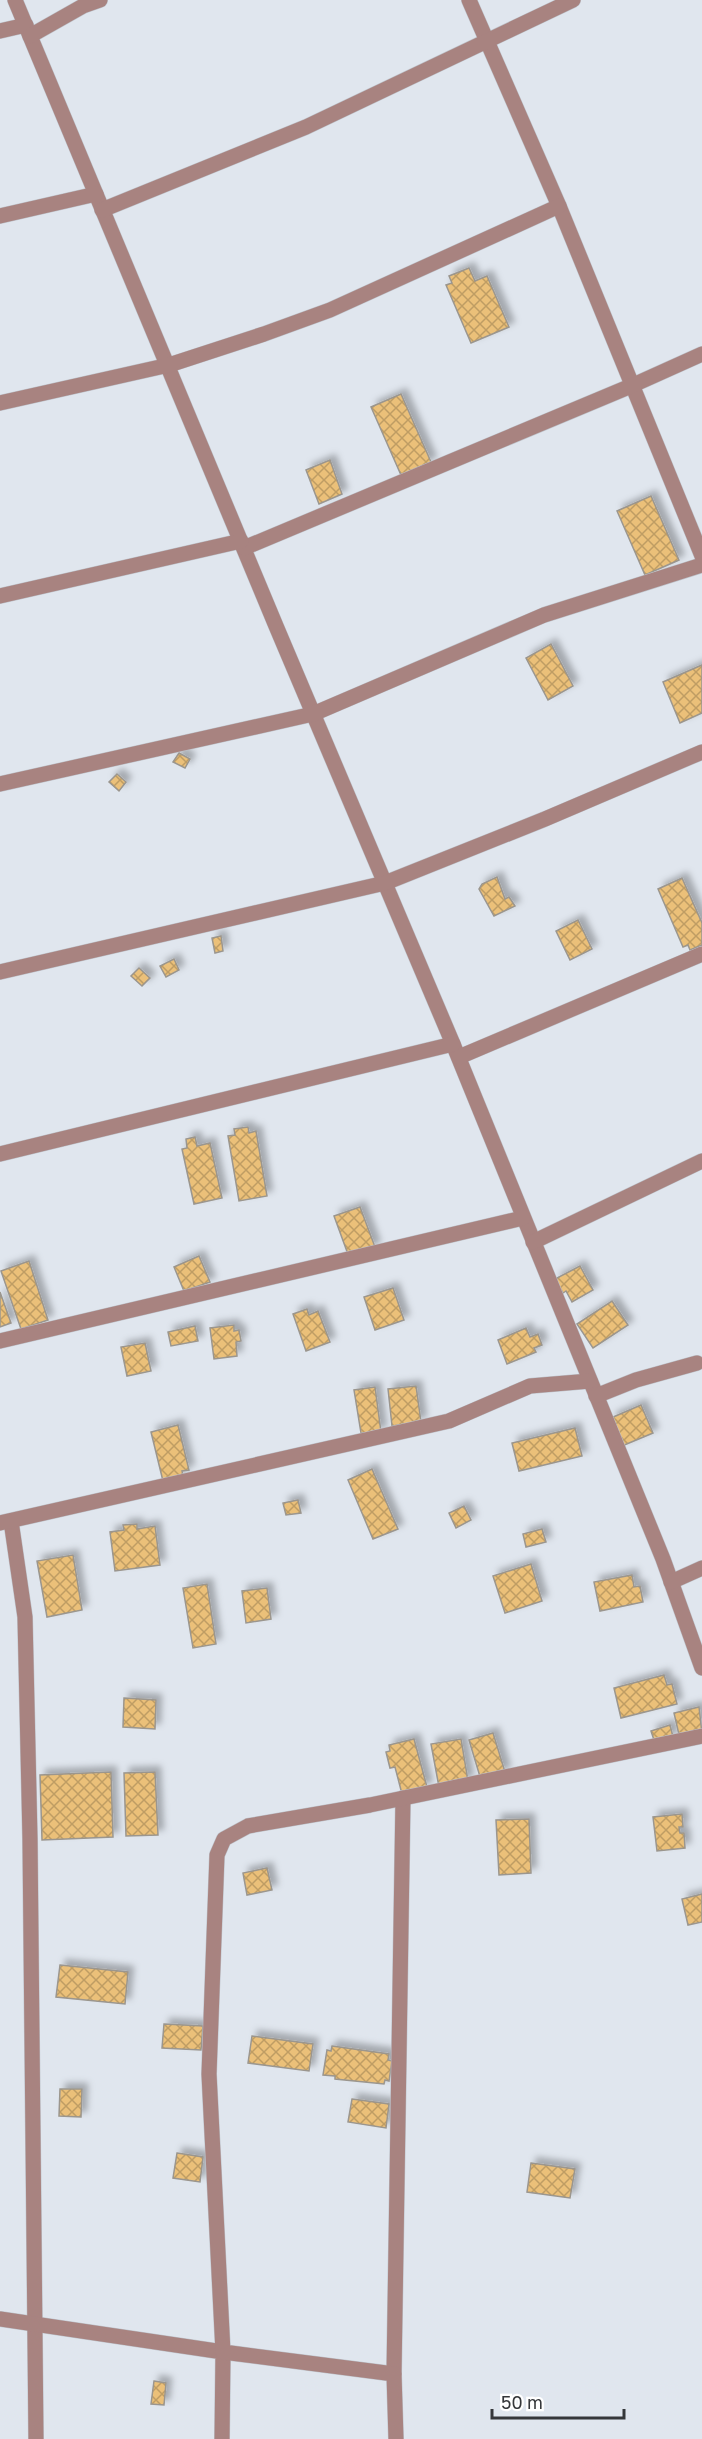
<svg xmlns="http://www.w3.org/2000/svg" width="702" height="2439" viewBox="0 0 702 2439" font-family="'Golos Text',sans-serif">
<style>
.building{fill:url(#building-cross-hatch);stroke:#9b968e;stroke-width:1.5;filter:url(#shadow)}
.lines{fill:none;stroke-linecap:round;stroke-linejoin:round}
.minor-casing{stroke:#bec3ca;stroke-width:16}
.minor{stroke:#a88380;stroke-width:15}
</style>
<defs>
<pattern id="building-cross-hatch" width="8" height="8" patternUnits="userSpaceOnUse" patternTransform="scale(1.5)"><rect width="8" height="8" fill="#ebc079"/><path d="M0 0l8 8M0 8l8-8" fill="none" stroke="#bf9d64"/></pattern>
<filter id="shadow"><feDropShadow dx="5.5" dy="-5.5" stdDeviation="3" flood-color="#0004"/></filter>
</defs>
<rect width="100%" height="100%" fill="#e0e6ee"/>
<g class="building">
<path d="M469,268L475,281L487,276L509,327L471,343L446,285L452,283L449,276Z"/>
<path d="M401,394L431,462L401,475L371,407Z"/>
<path d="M330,460L342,494L319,504L306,470Z"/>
<path d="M651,496L679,560L645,575L617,511Z"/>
<path d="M551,644L573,686L548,700L526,658Z"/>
<path d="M702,665V713L680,723L663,682Z"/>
<path d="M179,753L190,759L185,768L173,762Z"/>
<path d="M117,774L126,782L119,791L109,782Z"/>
<path d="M497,877L505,899L509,897L515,906L494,916L479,889L482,884Z"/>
<path d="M682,878L702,923V945L690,950L688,945L683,947L658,889Z"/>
<path d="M578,920L592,949L570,960L556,931Z"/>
<path d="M221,936L223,951L215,953L212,938Z"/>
<path d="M174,959L179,970L166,977L160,966Z"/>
<path d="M139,968L150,978L142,986L131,976Z"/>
<path d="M248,1127L249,1133L256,1131L267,1196L239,1201L228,1136L235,1135L234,1129Z"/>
<path d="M195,1137L197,1146L210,1143L222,1198L194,1204L182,1149L187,1148L186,1139Z"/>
<path d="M360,1207L375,1247L349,1257L334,1216Z"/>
<path d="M199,1256L210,1282L184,1291L174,1267Z"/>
<path d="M29,1261L48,1320L21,1329L1,1271Z"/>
<path d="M580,1266L593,1290L572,1302L566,1291L563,1293L555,1279Z"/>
<path d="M393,1288L404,1320L375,1330L364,1297Z"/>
<path d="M0,1292L11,1323L0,1327Z"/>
<path d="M612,1301L628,1325L593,1348L577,1324Z"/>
<path d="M307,1309L309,1315L318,1311L330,1342L306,1351L293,1314Z"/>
<path d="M234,1325V1331L239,1330L241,1341L236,1342L237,1356L214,1359L210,1328Z"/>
<path d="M195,1326L198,1341L171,1346L168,1332Z"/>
<path d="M526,1328L530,1337L538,1334L542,1345L534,1348L536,1352L507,1364L498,1340Z"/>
<path d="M145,1343L151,1371L127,1376L121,1347Z"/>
<path d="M416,1386L421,1422L392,1426L388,1389Z"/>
<path d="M375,1387L381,1432L361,1433L354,1390Z"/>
<path d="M641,1405L653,1433L622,1446L611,1418Z"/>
<path d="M178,1425L189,1470L182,1471L183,1476L163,1481L151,1432Z"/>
<path d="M575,1428L582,1456L519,1471L512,1443Z"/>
<path d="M372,1469L398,1529L373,1539L348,1480Z"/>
<path d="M298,1500L301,1513L286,1515L283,1503Z"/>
<path d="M464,1506L471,1520L456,1528L449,1513Z"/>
<path d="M137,1524V1529L155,1526L160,1565L115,1571L110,1532L124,1530L123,1525Z"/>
<path d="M542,1529L546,1542L526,1547L523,1534Z"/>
<path d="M73,1555L82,1610L47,1617L37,1561Z"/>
<path d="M531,1564L542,1601L505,1613L493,1576Z"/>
<path d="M632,1575L634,1587L640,1586L643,1602L600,1611L594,1582Z"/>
<path d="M207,1584L216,1644L193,1648L183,1588Z"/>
<path d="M267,1588L271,1619L246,1623L242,1591Z"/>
<path d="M664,1675L667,1685L672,1684L677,1704L621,1718L614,1688Z"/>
<path d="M124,1698L156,1700L155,1729L123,1727Z"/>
<path d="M699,1707L702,1734L680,1739L674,1713Z"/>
<path d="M670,1725L673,1737L655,1743L651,1731Z"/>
<path d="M493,1733L505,1772L481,1780L469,1740Z"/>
<path d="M414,1739L427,1787L402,1794L395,1767L390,1768L386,1752L390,1751L389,1745Z"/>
<path d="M461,1739L468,1781L439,1787L431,1744Z"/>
<path d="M111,1772L113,1837L42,1840L40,1775Z"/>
<path d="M155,1772L158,1835L126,1836L124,1773Z"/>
<path d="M682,1814L683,1827H679L680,1833H684L685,1848L657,1851L653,1817Z"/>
<path d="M529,1819L531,1873L499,1875L496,1820Z"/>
<path d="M267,1868L272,1890L247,1895L243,1873Z"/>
<path d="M702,1894V1922L688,1925L682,1899Z"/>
<path d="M60,1965L128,1972L125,2004L56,1997Z"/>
<path d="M164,2024L203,2026L201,2050L162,2048Z"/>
<path d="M252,2036L313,2044L309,2071L248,2063Z"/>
<path d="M332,2046L389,2054L388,2060L392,2061L389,2081L385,2080L384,2084L335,2079V2076L323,2075L327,2050L331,2051Z"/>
<path d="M60,2089H82L81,2117L59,2116Z"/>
<path d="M352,2099L389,2104L386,2128L348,2122Z"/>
<path d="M177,2153L203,2157L200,2182L173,2178Z"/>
<path d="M531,2163L575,2169L570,2198L527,2192Z"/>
<path d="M154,2381L166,2383L164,2405L151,2404Z"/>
</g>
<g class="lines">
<g class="minor-casing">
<g id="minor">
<path d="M15,0L276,626L453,1044L663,1559L702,1668"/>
<path d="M469,0L559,206L702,556"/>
<path d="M0,31L26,25"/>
<path d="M30,36L83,6L100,0"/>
<path d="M102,210L306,127L573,0"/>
<path d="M0,216L96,194"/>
<path d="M0,403L169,365L264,334L330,310L559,206"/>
<path d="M244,548L631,386L702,354"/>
<path d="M0,596L241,541"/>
<path d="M0,784L313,714L544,615L702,565"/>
<path d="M0,972L385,883L545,819L702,752"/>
<path d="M459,1057L702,954"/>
<path d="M0,1154L453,1044"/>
<path d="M533,1242L702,1161"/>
<path d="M0,1341L523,1218"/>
<path d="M596,1396L636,1380L697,1363"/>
<path d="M11,1521L25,1617L30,1839L36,2439"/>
<path d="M0,1523L449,1421L530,1386L590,1381"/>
<path d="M671,1582L702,1568"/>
<path d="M0,2319L223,2352L222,2439"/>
<path d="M394,2374L403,1798"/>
<path d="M396,2439L394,2374L223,2352L209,2074L217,1855L224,1839L248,1826L370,1805L702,1736"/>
</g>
</g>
<use href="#minor" class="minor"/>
</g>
<path d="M492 2409v9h132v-9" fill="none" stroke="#35373a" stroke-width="3"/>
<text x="501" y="2409" font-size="18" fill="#35373a" stroke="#ffffff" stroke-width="4.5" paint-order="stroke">50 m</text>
</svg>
